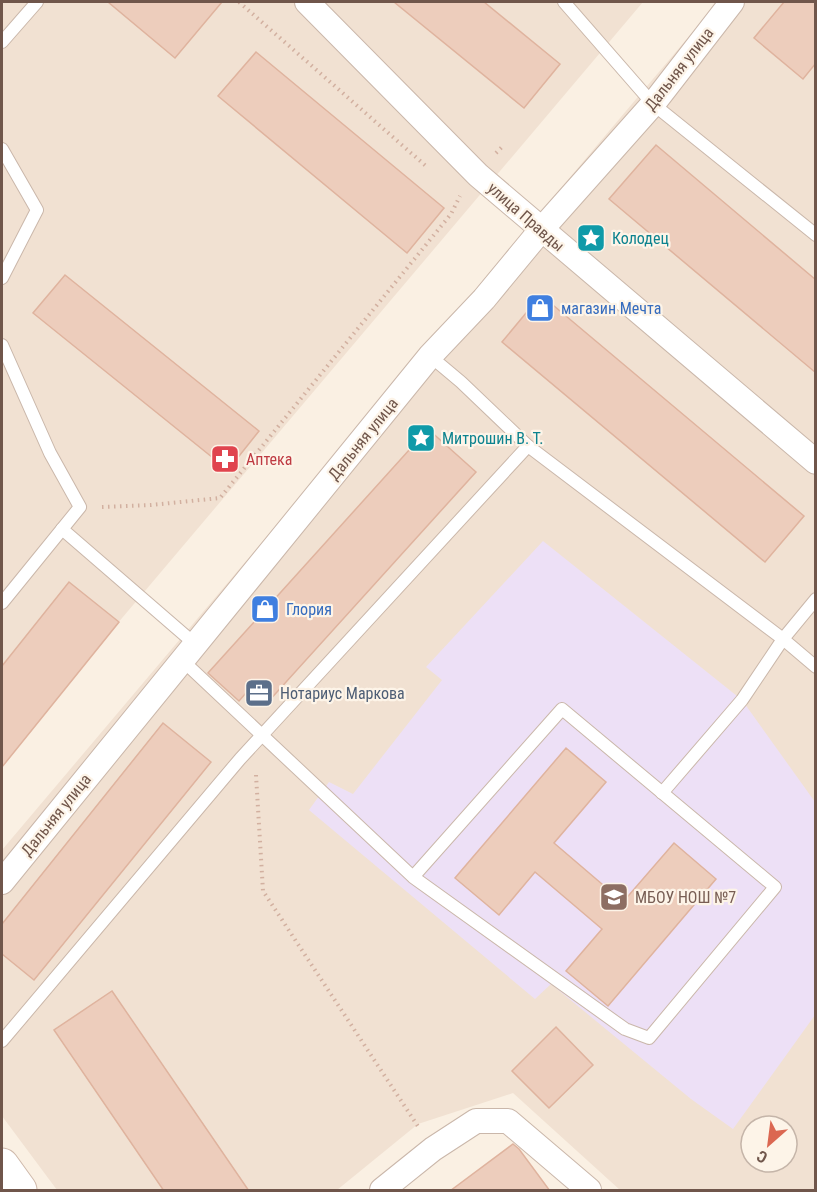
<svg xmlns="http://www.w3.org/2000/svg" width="817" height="1192" viewBox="0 0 817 1192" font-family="'Roboto Condensed',sans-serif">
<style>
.residential{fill:#f1e1d2;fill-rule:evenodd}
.education{fill:#ede0f6}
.building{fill:#edcdbc;stroke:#dfb39e;stroke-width:1.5}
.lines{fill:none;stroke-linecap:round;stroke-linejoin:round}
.lane-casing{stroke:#cab7aa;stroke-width:14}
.street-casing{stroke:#cab7aa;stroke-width:26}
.secondary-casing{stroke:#cfb9ab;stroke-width:35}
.path{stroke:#d2b0a0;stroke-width:4;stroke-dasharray:1.5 4.5;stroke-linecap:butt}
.lane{stroke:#fff;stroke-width:12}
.street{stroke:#fff;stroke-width:24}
.secondary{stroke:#fff;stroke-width:33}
.labels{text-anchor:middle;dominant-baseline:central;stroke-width:4.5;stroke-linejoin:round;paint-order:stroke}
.street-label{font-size:16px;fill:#70564b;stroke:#fdf4e8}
.culture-label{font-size:16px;fill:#0d838f;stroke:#fdf4e8;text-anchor:start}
.shop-label{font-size:16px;fill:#366cbe;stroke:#fdf4e8;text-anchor:start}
.health-label{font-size:16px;fill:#be3a42;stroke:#fdf4e8;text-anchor:start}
.service-label{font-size:16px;fill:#4e5e75;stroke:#fdf4e8;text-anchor:start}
.education-label{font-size:16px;fill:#785e54;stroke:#fdf4e8;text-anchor:start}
</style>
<rect width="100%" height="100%" fill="#faf0e3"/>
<g class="residential">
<path d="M2,2H643L2,760Z"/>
<path d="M718,2H815V1190H620L513,1093L418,1124L337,1190H57L2,1116V850ZM751,1126H787V1162H751Z"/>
</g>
<path class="education" d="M543,541L742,700L815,802V1015L733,1129L691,1099L551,984L535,999L309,810L329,782L353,794L442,680L426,667Z"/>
<g class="building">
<path d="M108,2H222L175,58Z"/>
<path d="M394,2H484L560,64L524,108Z"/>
<path d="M784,2H816V63L803,79L754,38Z"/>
<path d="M256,52L444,208L407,253L218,96Z"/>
<path d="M656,145L816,280V373L609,199Z"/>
<path d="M65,275L259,431L228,470L33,313Z"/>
<path d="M541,295L804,516L765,562L502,342Z"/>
<path d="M428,429L476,472L268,702L252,686L239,701L208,673Z"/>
<path d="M69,582L119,622L2,767V666Z"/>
<path d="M163,723L211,762L34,980L2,954V924Z"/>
<path d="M566,748L606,782L554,843L623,902L674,843L716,879L608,1006L566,971L602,929L535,872L499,915L455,878Z"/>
<path d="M112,991L249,1191H164L54,1030Z"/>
<path d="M556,1027L593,1065L549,1108L512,1071Z"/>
<path d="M513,1144L519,1149L550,1191H450Z"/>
</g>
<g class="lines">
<g class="lane-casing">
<g id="lane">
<path d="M564,2L653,104L816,235"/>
<path d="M2,42L37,2"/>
<path d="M2,149L37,210L2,278"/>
<path d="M2,345L50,453L80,507L2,603"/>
<path d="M430,356L461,382L528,446L783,639L816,667"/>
<path d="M62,529L195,644"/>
<path d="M182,660L413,877L562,709L775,887L649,1038L625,1029L413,877"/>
<path d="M662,793L742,700L783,639L816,599"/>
<path d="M2,1041L240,759L528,446"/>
</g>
</g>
<g class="street-casing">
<g id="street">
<path d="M307,2L478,175L816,462"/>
<path d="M2,882L430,356L484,299L541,230L653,104L732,2"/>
<path d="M382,1190L433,1149L476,1121H508L589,1190"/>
</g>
</g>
<g class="secondary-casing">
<path id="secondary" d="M2,1165L20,1190"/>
</g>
<g class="path">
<path d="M239,2L427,167"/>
<path d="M496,153L502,147"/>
<path d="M102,507L151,505L220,498L451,214L460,196"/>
<path d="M256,775L263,891L419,1128"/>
</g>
<use href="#lane" class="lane"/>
<use href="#street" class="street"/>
<use href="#secondary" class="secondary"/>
</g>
<defs>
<g id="sight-square" transform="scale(1.5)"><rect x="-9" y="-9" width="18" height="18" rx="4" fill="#0f9aa8" stroke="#fdf4e8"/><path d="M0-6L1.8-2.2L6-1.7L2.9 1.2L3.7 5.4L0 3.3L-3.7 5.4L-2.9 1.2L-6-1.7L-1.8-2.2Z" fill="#fff"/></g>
<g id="shop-square" transform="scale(1.5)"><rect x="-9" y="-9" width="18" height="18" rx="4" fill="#3f7fe0" stroke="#fdf4e8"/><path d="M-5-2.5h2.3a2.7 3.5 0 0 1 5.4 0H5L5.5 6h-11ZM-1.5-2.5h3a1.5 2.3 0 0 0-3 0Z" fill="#fff"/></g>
<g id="pharmacy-square" transform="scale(1.5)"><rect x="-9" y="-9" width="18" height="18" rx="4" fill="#e0444e" stroke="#fdf4e8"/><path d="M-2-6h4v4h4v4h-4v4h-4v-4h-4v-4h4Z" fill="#fff"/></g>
<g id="office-square" transform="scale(1.5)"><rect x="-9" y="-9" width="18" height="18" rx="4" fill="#5c6f8a" stroke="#fdf4e8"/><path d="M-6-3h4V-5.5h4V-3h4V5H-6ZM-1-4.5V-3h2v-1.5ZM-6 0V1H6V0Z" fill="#fff"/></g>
<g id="school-square" transform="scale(1.5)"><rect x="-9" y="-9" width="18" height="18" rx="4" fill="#8d6e63" stroke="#fdf4e8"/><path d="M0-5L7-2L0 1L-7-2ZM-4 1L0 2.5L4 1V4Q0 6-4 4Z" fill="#fff"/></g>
</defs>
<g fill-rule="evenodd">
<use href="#sight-square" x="591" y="238"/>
<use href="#shop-square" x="540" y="308"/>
<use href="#sight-square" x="421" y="438"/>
<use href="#pharmacy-square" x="225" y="459"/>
<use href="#shop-square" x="265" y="609"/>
<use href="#office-square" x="259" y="693"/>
<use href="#school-square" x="614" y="897"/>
</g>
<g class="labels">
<g class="street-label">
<text transform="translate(679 69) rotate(-52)">Дальняя улица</text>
<text transform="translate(526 217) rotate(41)">улица Правды</text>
<text transform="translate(363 439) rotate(-51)">Дальняя улица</text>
<text transform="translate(56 815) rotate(-51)">Дальняя улица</text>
</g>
<g class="culture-label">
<text x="612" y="238">Колодец</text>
<text x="442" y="438">Митрошин В. Т.</text>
</g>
<g class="shop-label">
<text x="561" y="308">магазин Мечта</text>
<text x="286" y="609">Глория</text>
</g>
<g class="health-label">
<text x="246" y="459">Аптека</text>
</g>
<g class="service-label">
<text x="280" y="693">Нотариус Маркова</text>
</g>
<g class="education-label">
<text x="635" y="897">МБОУ НОШ №7</text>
</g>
</g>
<rect width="817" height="1192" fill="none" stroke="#70564b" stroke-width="6"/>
<g transform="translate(769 1144) rotate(208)"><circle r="28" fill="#fdf4e8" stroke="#c5b5a9" stroke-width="1.5"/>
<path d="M0-4.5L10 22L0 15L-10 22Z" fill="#db6751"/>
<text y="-9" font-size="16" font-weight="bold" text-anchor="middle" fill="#70564b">С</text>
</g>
</svg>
